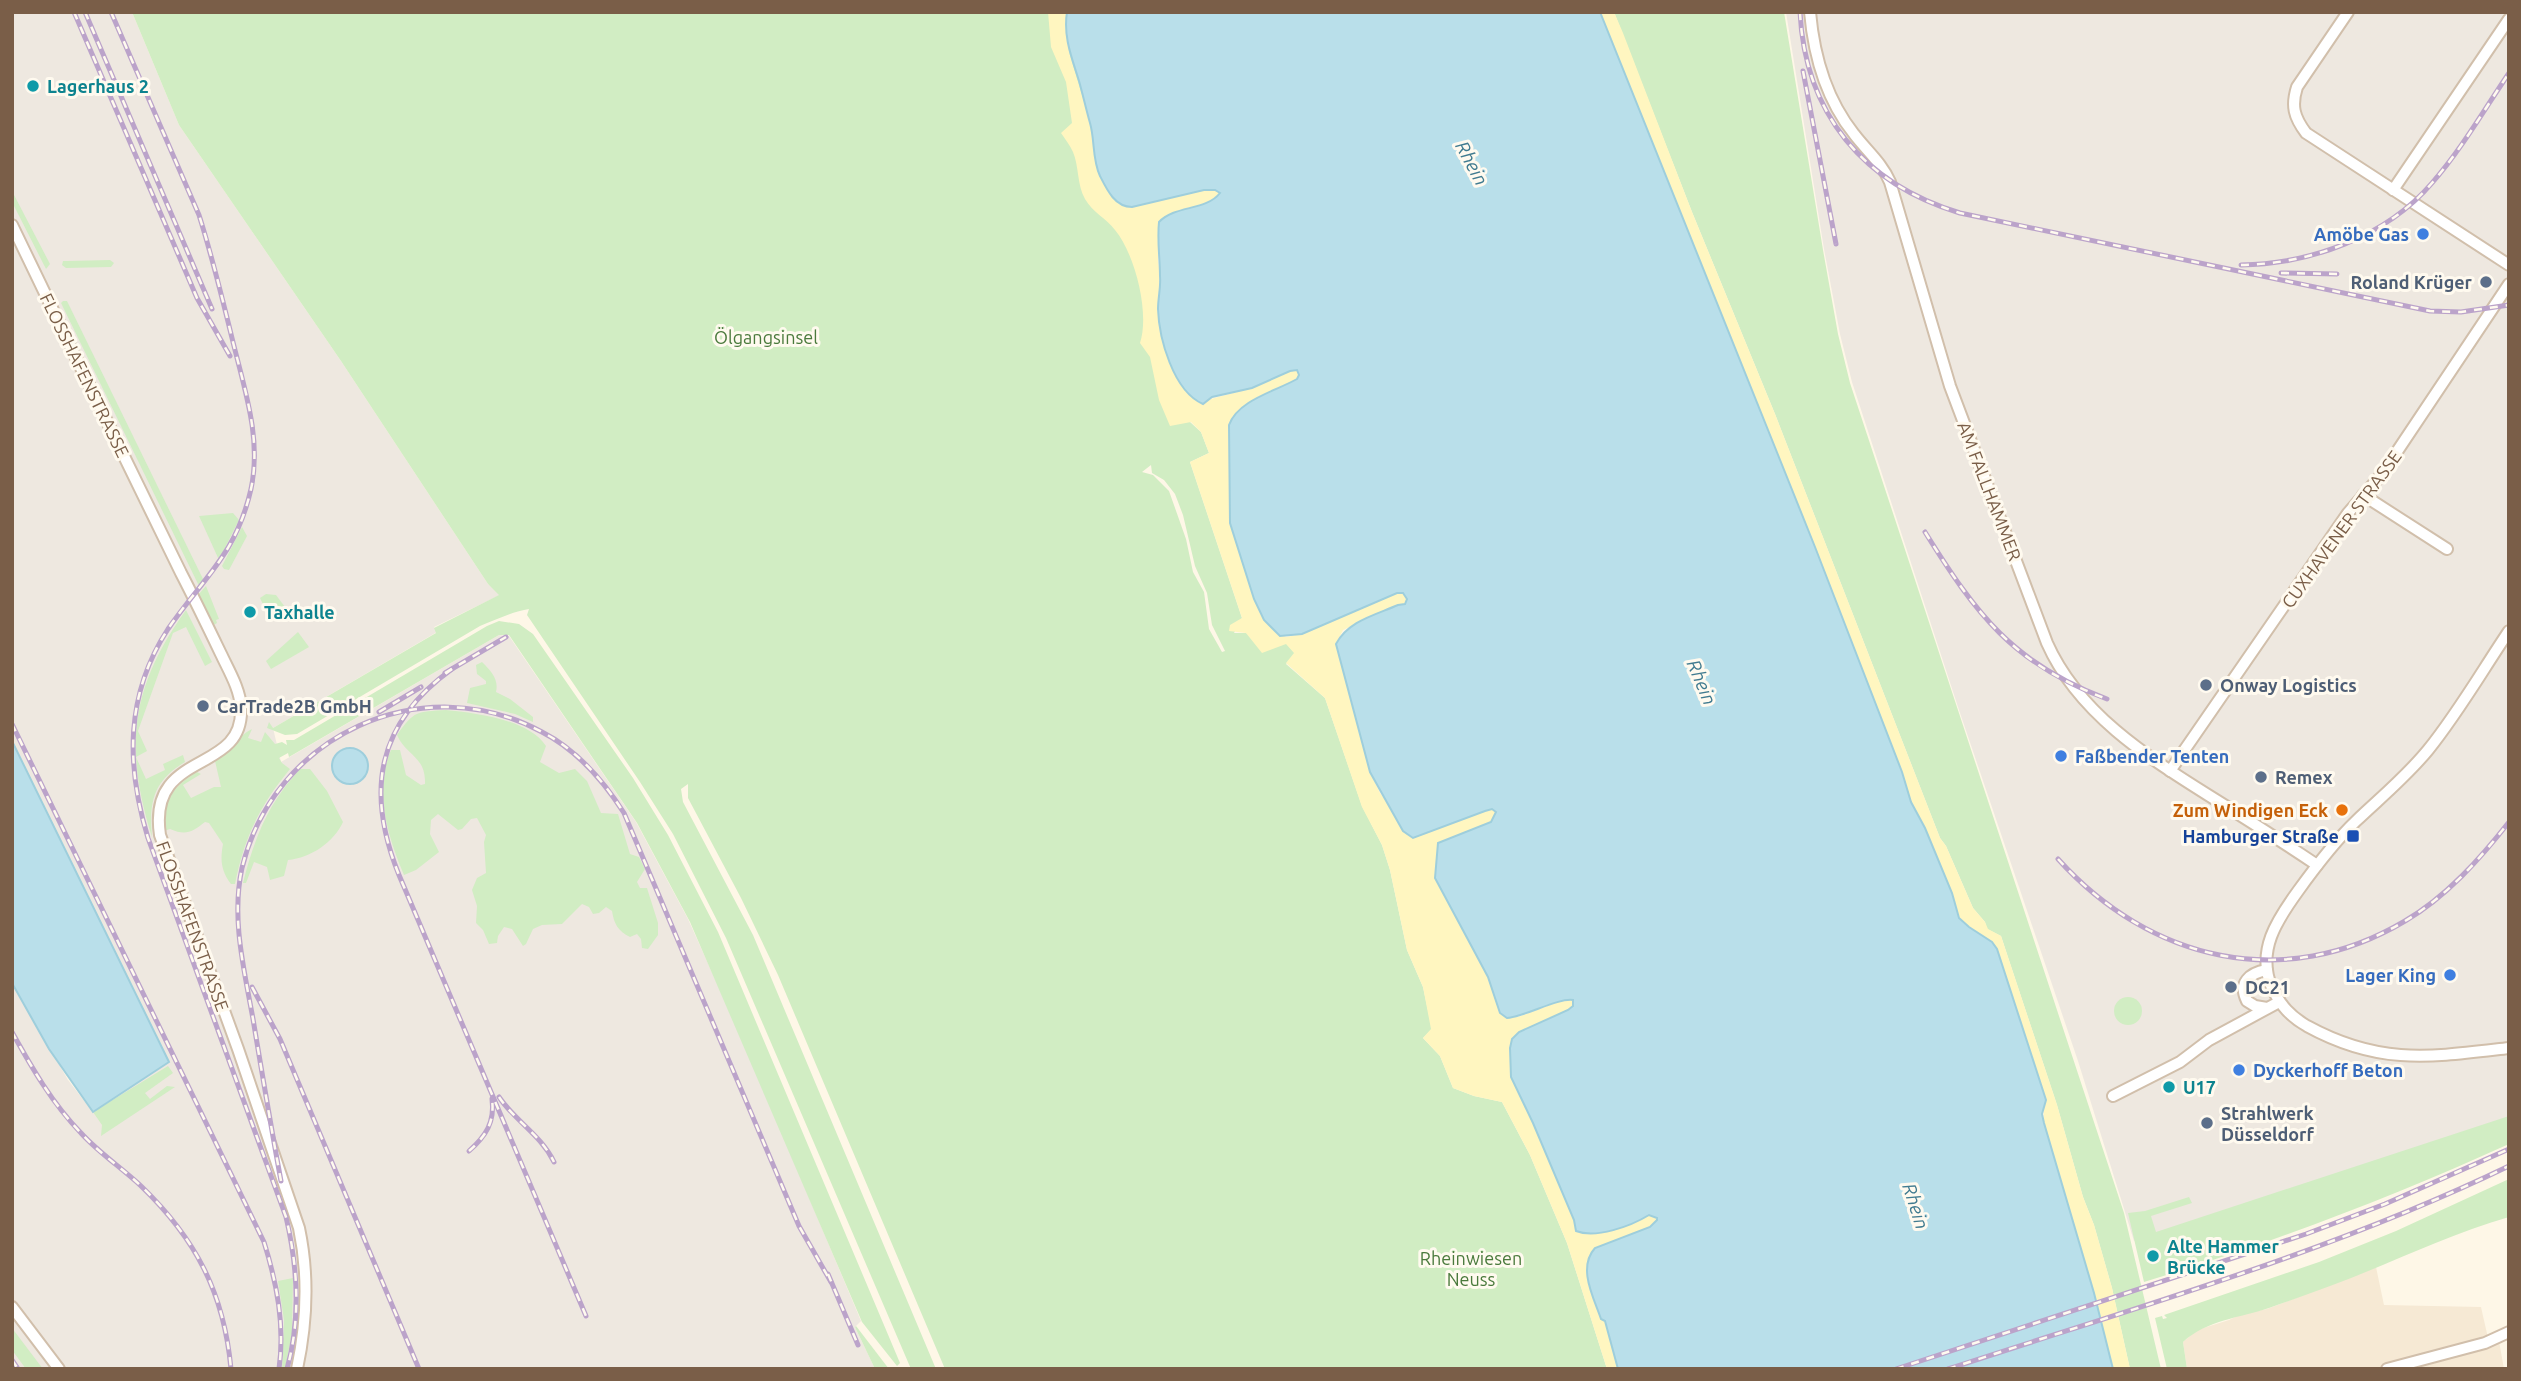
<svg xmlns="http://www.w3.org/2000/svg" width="2521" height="1381" viewBox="0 0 2521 1381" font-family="Ubuntu,sans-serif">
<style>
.residential{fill:#f6e9d4}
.industrial{fill:#eee8e0}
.green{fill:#d1edc3;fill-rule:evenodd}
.sand{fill:#fff6c0}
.water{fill:#b9dfea;stroke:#9ecedc;stroke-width:2}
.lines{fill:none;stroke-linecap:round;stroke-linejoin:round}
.minor-casing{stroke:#d1bfab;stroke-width:14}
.minor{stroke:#fff;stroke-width:10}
.rail-casing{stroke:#bba3ca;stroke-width:5}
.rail{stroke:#fffaef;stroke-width:2.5;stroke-dasharray:8;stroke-linecap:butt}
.culture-dot{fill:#0f9aa8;stroke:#fffaef;stroke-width:2.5}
.shop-dot{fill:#3f7fe0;stroke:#fffaef;stroke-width:2.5}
.service-dot{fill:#5c6f8a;stroke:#fffaef;stroke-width:2.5}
.food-dot{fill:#e8710a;stroke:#fffaef;stroke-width:2.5}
.transit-dot{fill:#1a4fb4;stroke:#fffaef;stroke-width:2.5}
.labels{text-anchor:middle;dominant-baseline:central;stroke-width:6;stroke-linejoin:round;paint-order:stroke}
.culture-label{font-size:18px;font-weight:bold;fill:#0d838f;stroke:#fffaef;text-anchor:start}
.shop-label{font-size:18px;font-weight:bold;fill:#366cbe;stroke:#fffaef;text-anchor:end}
.service-label{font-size:18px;font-weight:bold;fill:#4e5e75;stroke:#fffaef;text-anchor:start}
.park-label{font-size:18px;fill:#4a7a3c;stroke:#fffaef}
.street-label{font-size:18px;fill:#7a5e48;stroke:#fffaef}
.food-label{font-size:18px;font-weight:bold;fill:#c56008;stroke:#fffaef;text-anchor:end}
.transit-label{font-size:18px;font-weight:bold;fill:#164399;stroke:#fffaef;text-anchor:end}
.water-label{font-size:19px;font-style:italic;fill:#407b90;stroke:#fffaef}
</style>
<rect width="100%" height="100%" fill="#fef7e7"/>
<path class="residential" d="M2376,1267L2384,1305L2481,1307L2488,1338L2499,1341L2504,1369H2187L2183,1342L2197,1330L2229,1320L2241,1314L2267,1309Z"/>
<g class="industrial">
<path d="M12,12H132L179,125L341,361L488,584L500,595L434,627L437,632L273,728L281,762L499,635L509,636L636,822L688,919L746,1048L861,1321L855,1327L875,1369H12V983L68,1080L92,1111L169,1062L12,741Z"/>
<path d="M1786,12H2509V1119L2134,1241L2078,1061L1958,707L1852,382L1840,334L1824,249Z"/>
</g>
<g class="green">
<path d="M132,12H1057L1190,422L1201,432L1209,453L1190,462L1242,618L1234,633H1246L1277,646L1286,643L1295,653L1286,664L1325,698L1362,806L1382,845L1390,870L1407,950L1423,987L1432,1029L1423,1038L1440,1056L1453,1088L1474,1096L1502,1102L1530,1155L1567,1243L1607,1369H945L778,975L741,898L688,798V784L681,789L683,802L753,935L936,1369H911L726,938L673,834L640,782L527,615L529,609C514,611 495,620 480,626L297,734L285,735L267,728L269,722L273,728L436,633L434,628L499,595L488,584L341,361L179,125ZM1151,465L1152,473L1164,480L1175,494L1183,515L1195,566L1207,593L1212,625L1225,651L1222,652L1209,629L1204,592L1193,572L1186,539L1169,491L1153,475L1142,472Z"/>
<path d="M1614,12H1784L1823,250L1838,334L1850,383L2124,1213L2161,1369H2130L2112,1288L2094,1225L2083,1197L2057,1105L2001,936L1987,929L1985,922L1973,908L1946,846L1940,838L1775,414L1692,212Z"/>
<path d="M12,191L50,264L46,269L12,202Z"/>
<path d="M110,260L114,263L111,267L66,268L62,265L63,261H67Z"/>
<path d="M63,301H67L204,581L199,586L61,303Z"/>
<path d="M233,513L239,520L219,560L199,516Z"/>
<path d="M242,527L247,536L229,570L224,569L222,566Z"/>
<path d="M206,586L219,619L216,620L217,623L212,626L198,595Z"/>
<path d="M266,594L276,595L288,611L286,616L278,611L272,621L270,619L260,598Z"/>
<path d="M186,610L212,662L205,666L186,627L173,633L138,731L147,751L136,757L146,779L165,770L163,764L183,755L185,762C153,781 149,802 152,837C124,748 130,688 186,610Z"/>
<path d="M499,621L519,624L533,634L633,778L668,835L718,932L900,1363L897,1366L862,1322L690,922L637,823L509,635H499L289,757L288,753L279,758L282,763L290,769C260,805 244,838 235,884H231C221,871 220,860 223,844L209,823L205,822C192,832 186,836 170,829L164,831C164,802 171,787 197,772L201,774L183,785L191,798L214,787H221L215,761C230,752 237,736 252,729L248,738L261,742L265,732L275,744L282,742L287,745L286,740H294L487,626Z"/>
<path d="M298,632L309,647L271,669L266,661Z"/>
<path d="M482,662C491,671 499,679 496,692L510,699L533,717V722L515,714L467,703L470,688L486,684V681L477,674L476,665Z"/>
<path d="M446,710C475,713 528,719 546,746L540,762L559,773L575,769L587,781L601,813L618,814L630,854L639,857L645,869L637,882L640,888H647L658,923V935L648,949L642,948L641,939L637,934L630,937C618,931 614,924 612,911L606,907L599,913L593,914L589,907L582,904L562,924L542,925L533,929L526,944L523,946L512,929L504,927L498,936L497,943L489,944L483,930L476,923L477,906L472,890L477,878L486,873L484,842L486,835L477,818L471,819L462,829L458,830L438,814L431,820L430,834L439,852L416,870L404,875C388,837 373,790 391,750H400L406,775L421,785L425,784C426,756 406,756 397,735C415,710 416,712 446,710Z"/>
<path d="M300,769H310L327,791L343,822C334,842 311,858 288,860L284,876L270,880L267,867L254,862L246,883H243C254,839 268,803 300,769Z"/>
<circle cx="2128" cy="1011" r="14"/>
<path d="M168,1066L173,1073L145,1093L150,1099L167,1086L175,1087L101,1136L102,1125L93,1112Z"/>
<path d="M2509,1116V1144C2390,1198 2269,1244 2144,1282L2128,1213L2145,1211L2189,1197L2192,1203L2151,1216L2156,1232Z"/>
<path d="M2509,1179V1217C2446,1235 2390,1264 2330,1286C2310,1293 2290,1301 2269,1308C2239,1318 2207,1320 2183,1342L2187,1369H2167L2155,1318L2162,1316L2163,1319L2167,1318L2164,1315L2319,1262L2396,1231Z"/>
<path d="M293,1278L292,1333L285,1369H282L284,1320L278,1281Z"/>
<path d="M856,1326L889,1369H875L855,1327Z"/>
<path d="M12,1328L43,1369H26L12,1350Z"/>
</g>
<g class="sand">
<path d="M1048,12H1067L1066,33L1069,52L1091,125L1099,175L1116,202L1132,207L1204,190H1215L1220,193L1209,202L1175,212L1159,222L1158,260L1160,276L1158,307L1161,335L1171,366L1207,400L1252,388L1290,371L1297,370L1299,375L1298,379L1258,397L1232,417L1230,523L1243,565L1254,599L1272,629L1286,637L1302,634L1397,593H1403L1407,599L1405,604L1398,605L1343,630L1336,644L1370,772L1380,793L1413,837L1485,811L1492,809L1496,812L1497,815L1491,822L1438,843L1435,878L1488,977L1500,1013L1518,1017L1564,1000H1573V1006L1568,1010L1519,1032L1512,1039L1510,1048L1511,1077L1533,1123L1574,1220L1576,1231L1649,1215L1656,1217L1657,1220L1650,1227L1618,1239L1587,1263V1274L1601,1319L1605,1321L1618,1369H1607L1567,1243L1530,1155L1502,1102L1474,1096L1453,1088L1440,1056L1423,1038L1431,1029L1423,987L1407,950L1390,870L1382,845L1362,807L1325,698L1286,663L1294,653L1286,644L1262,653L1246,633L1229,631L1230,625L1242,618L1190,462L1209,453L1201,432L1191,422L1170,426L1159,400L1150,357L1140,343C1150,313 1135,254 1115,230C1106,218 1093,213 1085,199C1077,185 1079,166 1073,152C1070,145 1065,139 1061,133L1072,123L1066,82L1051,47Z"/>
<path d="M1600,12H1614L1623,33L1692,212L1775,414L1940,838L1946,846L1973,908L1985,922L1988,929L2001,936L2057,1105L2083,1197L2094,1225L2112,1288L2130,1369H2113L2094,1293L2044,1123L2043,1089L1997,949L1992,942L1961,921L1925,828L1911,802L1902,772L1815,547Z"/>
</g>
<g class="water">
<path d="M1067,12H1600L1815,547L1902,772L1911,802L1925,828L1952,893L1959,918L1969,927L1992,942L1997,949L2046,1100L2042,1114L2044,1123L2094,1293L2113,1369H1618L1605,1321L1601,1319C1594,1298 1577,1268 1595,1248L1650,1227L1657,1220V1218L1649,1215C1631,1226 1596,1239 1576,1231L1574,1220L1533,1123L1511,1077L1510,1048L1512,1039L1519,1032L1568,1010L1573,1006V1000C1557,998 1527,1016 1507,1018L1500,1013L1488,977L1435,878L1438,843L1491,822L1496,812L1492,809L1485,811L1413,838L1403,831L1370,772L1336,644C1348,621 1375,615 1398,605L1405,604L1407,599L1403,593H1397L1302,634L1280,636L1264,620L1254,599L1230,523L1229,425C1238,400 1276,391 1297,379L1299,375L1297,370L1290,371L1252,388L1212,397L1203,404C1173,391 1159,338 1158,309C1158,298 1161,287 1160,276C1160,258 1157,241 1159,222C1175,205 1206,211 1220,193L1215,190H1204L1132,207C1115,207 1107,190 1100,176C1092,159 1095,140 1090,123C1086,109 1083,95 1079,81C1072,58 1063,37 1067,12Z"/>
<path d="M12,741L169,1062L93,1112L49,1049L12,983Z"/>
<circle cx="350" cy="766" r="18"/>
</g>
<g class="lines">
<g class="minor-casing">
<g id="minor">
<path d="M1810,12C1814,57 1826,99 1854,134C1866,150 1882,163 1890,182L1950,386L2047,643C2078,713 2146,756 2208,795C2245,818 2281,841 2317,865"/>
<path d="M2348,12L2297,87C2291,106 2294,117 2306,133L2509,265"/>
<path d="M2393,190L2509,19"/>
<path d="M12,225C68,341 124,458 181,573C195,600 208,627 221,654C229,671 240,689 241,708C244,776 147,748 160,835L238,1049L299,1228C309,1275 307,1322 297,1369"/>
<path d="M2363,495L2447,549"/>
<path d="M2509,631C2482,671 2458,713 2428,750C2406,777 2380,798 2356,821C2334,842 2316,866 2298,891C2277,920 2256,951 2272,988C2281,1006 2290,1016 2307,1026C2380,1066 2431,1057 2509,1048"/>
<path d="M2170,771L2348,513L2382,474L2509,284"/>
<path d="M2267,970C2249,973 2238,983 2247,1001L2255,1006L2267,1008"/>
<path d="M2113,1096L2180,1062L2209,1040L2279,1002"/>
<path d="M12,1307L59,1369"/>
<path d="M2387,1369L2485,1343L2509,1332"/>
</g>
</g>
<use href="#minor" class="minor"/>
<g class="rail-casing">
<g id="rail">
<path d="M74,12L197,298L230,356"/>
<path d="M85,12L212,309"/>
<path d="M111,12L199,215C212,256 222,297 232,338C244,388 262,438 251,489C236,555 203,578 168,629C125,695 126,766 148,838L286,1217C298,1268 301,1318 287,1369"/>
<path d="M1800,12C1805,114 1864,184 1960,213L2430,311L2461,312L2509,305"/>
<path d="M1803,71L1836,244"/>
<path d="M2241,265C2310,264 2386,237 2432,183C2461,150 2484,110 2509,73"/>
<path d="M2281,273L2337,274"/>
<path d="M1925,532C1976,614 2013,664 2107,699"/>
<path d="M452,669C377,723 365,791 399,875L586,1316"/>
<path d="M445,673L506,637"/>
<path d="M379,712L421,687"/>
<path d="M12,724L264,1242C277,1284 285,1325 279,1369"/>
<path d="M2058,859C2150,961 2284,993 2405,921C2446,897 2480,859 2509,822"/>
<path d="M252,987L280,1039L419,1369"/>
<path d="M12,1032C32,1068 52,1103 81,1133C99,1153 122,1168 141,1186C196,1239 224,1293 231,1369"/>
<path d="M499,1097C515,1121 541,1135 554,1162"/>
<path d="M469,1151C486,1136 495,1122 492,1099"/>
<path d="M281,1181C271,1127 262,1073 253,1019C244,969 231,918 242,868C274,735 422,667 542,732C577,750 603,780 624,813L799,1226L831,1282"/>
<path d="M828,1274L858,1345"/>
<path d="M12,1360L18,1369"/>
<path d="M1896,1369L2306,1234L2385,1204L2509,1149"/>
<path d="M1948,1369C2137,1307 2329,1253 2509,1166"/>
</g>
</g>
<use href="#rail" class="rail"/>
</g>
<g class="culture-dot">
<circle cx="33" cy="86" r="7"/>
<circle cx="250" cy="612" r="7"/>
<circle cx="2169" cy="1087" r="7"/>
<circle cx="2153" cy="1256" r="7"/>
</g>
<g class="shop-dot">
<circle cx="2423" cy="234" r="7"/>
<circle cx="2061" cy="756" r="7"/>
<circle cx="2450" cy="975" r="7"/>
<circle cx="2239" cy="1070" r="7"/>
</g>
<g class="service-dot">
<circle cx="2486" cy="282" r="7"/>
<circle cx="2206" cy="685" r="7"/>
<circle cx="203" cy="706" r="7"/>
<circle cx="2261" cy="777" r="7"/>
<circle cx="2231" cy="987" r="7"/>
<circle cx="2207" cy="1123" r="7"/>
</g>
<circle class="food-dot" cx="2342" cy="810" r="7"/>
<rect class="transit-dot" x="2346" y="829" width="14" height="14" rx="3.5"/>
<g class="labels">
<g class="culture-label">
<text x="47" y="86">Lagerhaus 2</text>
<text x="264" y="612">Taxhalle</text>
<text x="2183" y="1087">U17</text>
<text x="2167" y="1246">Alte Hammer<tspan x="2167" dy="21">Brücke</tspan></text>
</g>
<g class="shop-label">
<text x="2409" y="234">Amöbe Gas</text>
<text x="2075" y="756" text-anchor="start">Faßbender Tenten</text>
<text x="2436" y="975">Lager King</text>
<text x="2253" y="1070" text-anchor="start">Dyckerhoff Beton</text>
</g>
<g class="service-label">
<text x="2472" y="282" text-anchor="end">Roland Krüger</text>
<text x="2220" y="685">Onway Logistics</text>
<text x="217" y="706">CarTrade2B GmbH</text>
<text x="2275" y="777">Remex</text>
<text x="2245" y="987">DC21</text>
<text x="2221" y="1113">Strahlwerk<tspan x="2221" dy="21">Düsseldorf</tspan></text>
</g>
<g class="park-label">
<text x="766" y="337">Ölgangsinsel</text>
<text x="1471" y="1258">Rheinwiesen<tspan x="1471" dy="21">Neuss</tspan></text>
</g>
<g class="street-label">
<text transform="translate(85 375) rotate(64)">FLOSSHAFENSTRASSE</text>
<text transform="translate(1990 491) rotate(69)">AM FALLHAMMER</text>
<text transform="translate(2341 529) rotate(-54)">CUXHAVENER STRASSE</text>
<text transform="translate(193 926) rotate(70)">FLOSSHAFENSTRASSE</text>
</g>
<g class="food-label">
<text x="2328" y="810">Zum Windigen Eck</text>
</g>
<g class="transit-label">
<text x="2339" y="836">Hamburger Straße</text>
</g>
<g class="water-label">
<text transform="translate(1472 163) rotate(62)">Rhein</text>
<text transform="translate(1702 682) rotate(67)">Rhein</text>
<text transform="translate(1916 1206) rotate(72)">Rhein</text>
</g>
</g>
<rect width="2521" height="1381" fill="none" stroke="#7a5e48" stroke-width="28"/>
</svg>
